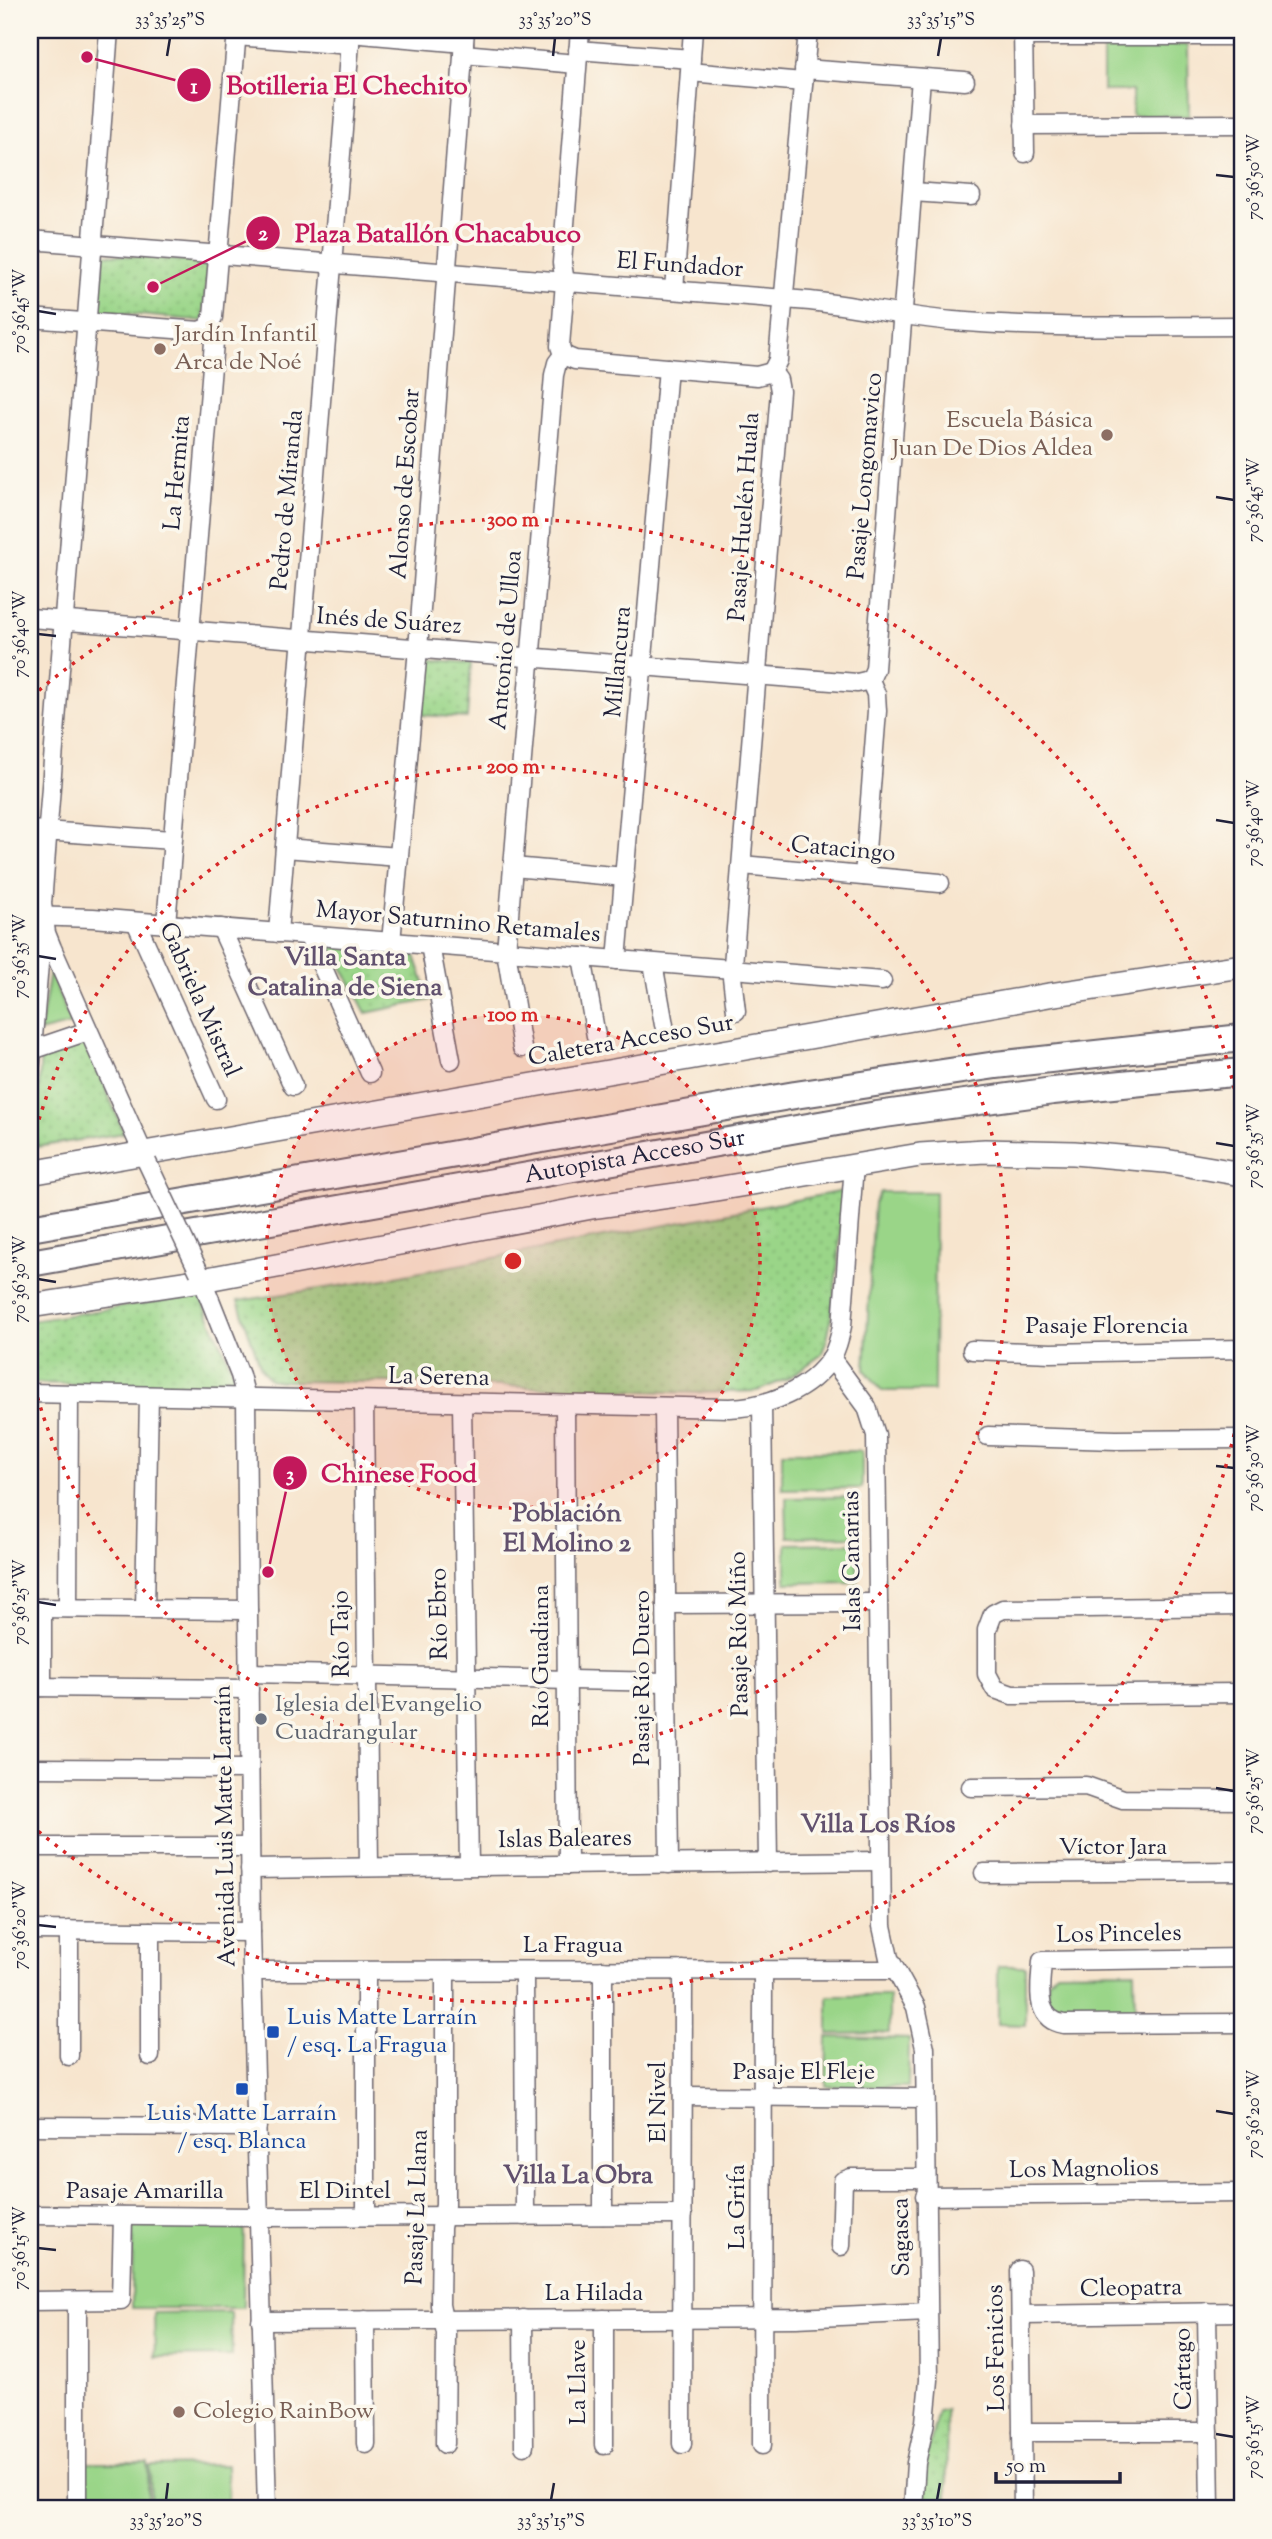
<svg xmlns="http://www.w3.org/2000/svg" width="1272" height="2539" viewBox="0 0 1272 2539" font-family="'Sorts Mill Goudy',serif">
<style>
.green{fill:#9ad588;stroke:#5e7c62;stroke-width:2}
.park{fill:url(#park-dots);stroke:#5e7c62;stroke-width:2}
.lines{fill:none;stroke-linecap:round;stroke-linejoin:round}
.minor-casing{stroke:#6d666e;stroke-width:21}
.major-casing{stroke:#6d666e;stroke-width:26}
.highway-casing{stroke:#6d666e;stroke-width:30}
.minor{stroke:#fff;stroke-width:18}
.major{stroke:#fff;stroke-width:23}
.highway{stroke:#fff;stroke-width:26}
.minor-bridge-casing{stroke:#6d666e;stroke-width:21;stroke-linecap:butt}
.minor-bridge{stroke:#fff;stroke-width:18}
.ticks{fill:none;stroke:#22223b;stroke-width:2.5}
.ring{fill:none;stroke:#d62828;stroke-width:3.5;stroke-dasharray:3.5 7}
.education-dot{fill:#8d6e63;stroke:#fbf7ec;stroke-width:2.5}
.worship-dot{fill:#6b7280;stroke:#fbf7ec;stroke-width:2.5}
.transit-dot{fill:#1a4fb4;stroke:#fbf7ec;stroke-width:2.5}
.labels{text-anchor:middle;dominant-baseline:central;stroke-width:7;stroke-linejoin:round;paint-order:stroke}
.street-label{font-size:24px;fill:#22223b;stroke:#fbf7ec}
.education-label{font-size:24px;fill:#785e54;stroke:#fbf7ec;text-anchor:start}
.worship-label{font-size:24px;fill:#5b616d;stroke:#fbf7ec;text-anchor:start}
.transit-label{font-size:24px;fill:#164399;stroke:#fbf7ec;text-anchor:start}
.neighbourhood-label{font-size:26px;font-weight:bold;fill:#61516e;stroke:#fbf7ec}
.centre{fill:#d62828;stroke:#fbf7ec;stroke-width:3.5}
.ring-label{font-size:21px;text-anchor:middle;font-weight:bold;fill:#d62828;stroke:#fbf7ec;stroke-width:7;stroke-linejoin:round;paint-order:stroke}
.leader{fill:none;stroke:#c2185b;stroke-width:2.5}
.callout-dot{fill:#c2185b;stroke:#fbf7ec;stroke-width:2.5}
.mark-label{font-size:21px;text-anchor:middle;font-weight:bold;fill:#fff}
.callout-label{font-size:26px;text-anchor:middle;font-weight:bold;fill:#c2185b;stroke:#fbf7ec;stroke-width:7;stroke-linejoin:round;paint-order:stroke}
.neatline{fill:none;stroke:#22223b;stroke-width:2.5}
.ticks-label{font-size:18px;text-anchor:middle;fill:#22223b}
</style>
<defs>
<pattern id="park-dots" width="8" height="8" patternUnits="userSpaceOnUse" patternTransform="scale(1.75)"><rect width="8" height="8" fill="#9ad588"/><path d="M2 2h.1M6 6h.1" fill="none" stroke="#84b776" stroke-width="1.8" stroke-linecap="round"/></pattern>
</defs>
<rect width="100%" height="100%" fill="#fbf7ec"/>
<filter id="ink" filterUnits="userSpaceOnUse"><feTurbulence type="fractalNoise" baseFrequency=".0143" numOctaves="2"/><feDisplacementMap in="SourceGraphic" scale="14" xChannelSelector="R" yChannelSelector="G"/><feConvolveMatrix kernelMatrix="1 2 1 2 8 2 1 2 1" color-interpolation-filters="sRGB"/></filter>
<filter id="wash" filterUnits="userSpaceOnUse"><feTurbulence type="fractalNoise" baseFrequency=".00686" numOctaves="4" result="noise"/><feDisplacementMap in="SourceGraphic" scale="28" xChannelSelector="R" yChannelSelector="G"/><feGaussianBlur stdDeviation="1.57" result="paint"/><feColorMatrix in="noise" values="0 0 0 0 0 0 0 0 0 0 0 0 0 0 0 0 0 1.4 0 .05"/><feComposite in="paint" operator="in"/></filter>
<g filter="url(#wash)">
<rect width="100%" height="100%" fill="#f7e5ce"/>
<g class="green">
<path d="M1103,45H1188L1189,116H1132V91H1103Z"/>
<path d="M50,972L71,1024L40,1032Z"/>
<path d="M880,1192H935L934,1391H882L865,1370L874,1203Z"/>
<path d="M862,1451V1488L782,1489V1452Z"/>
<path d="M858,1497V1536L787,1537L786,1498Z"/>
<path d="M857,1543L858,1582L786,1583V1544Z"/>
<path d="M998,1966H1025V2025L998,2024Z"/>
<path d="M1134,1971L1135,2016L1054,2017L1048,2007V1981L1056,1972Z"/>
<path d="M828,1996H889V2033L828,2034Z"/>
<path d="M827,2037L909,2039L908,2087L826,2086Z"/>
<path d="M133,2218L244,2219L243,2308H132Z"/>
<path d="M231,2312L232,2356L155,2357L154,2313Z"/>
<rect x="86" y="2463" width="62" height="46"/>
<path d="M227,2465L228,2509H151L150,2466Z"/>
</g>
<g class="park">
<path d="M104,254L208,263L203,321L98,311Z"/>
<path d="M426,659L471,663L467,718L422,715Z"/>
<path d="M331,946L414,953L430,1000L366,1013Z"/>
<path d="M84,1036L124,1133L36,1147L41,1052Z"/>
<path d="M843,1191L838,1263L831,1318L827,1340L821,1355L787,1379L757,1391L695,1393L387,1382L279,1381L269,1379L261,1368L238,1301L379,1280Z"/>
<path d="M200,1295L238,1383L233,1388L30,1383V1321Z"/>
<path d="M946,2410L947,2509H923V2471L938,2412Z"/>
</g>
</g>
<g filter="url(#ink)">
<g class="lines">
<g class="minor-casing">
<g id="minor">
<path d="M109,30L42,904L46,933L52,948L147,1162"/>
<path d="M1023,30L1025,153"/>
<path d="M350,33L464,43"/>
<path d="M236,36L350,45"/>
<path d="M1023,36H1242"/>
<path d="M578,50L691,59"/>
<path d="M463,54L577,64"/>
<path d="M804,69L965,81"/>
<path d="M690,72L803,82"/>
<path d="M1024,125L1242,124"/>
<path d="M913,192L971,196"/>
<path d="M30,240L810,301C858,306 905,317 953,321C1049,329 1146,326 1242,326"/>
<path d="M674,290L693,30"/>
<path d="M30,318L200,331L208,327"/>
<path d="M208,327L213,317L237,30"/>
<path d="M563,355L560,346L565,282L562,263L580,30"/>
<path d="M563,355L575,360L757,376L772,372"/>
<path d="M772,372L778,360L808,30"/>
<path d="M30,618L857,683L870,680"/>
<path d="M870,680L875,669L921,78"/>
<path d="M30,830L172,840"/>
<path d="M285,848L399,857"/>
<path d="M742,865L940,883"/>
<path d="M513,867L625,877"/>
<path d="M864,876L877,711L876,694L870,680"/>
<path d="M30,916L93,918L882,981"/>
<path d="M136,922L216,1099"/>
<path d="M166,924L214,342L208,327"/>
<path d="M221,928L293,1086"/>
<path d="M278,933L351,30"/>
<path d="M308,935L370,1073"/>
<path d="M391,942L418,649L465,30"/>
<path d="M430,945L451,1060"/>
<path d="M582,957L596,1036"/>
<path d="M617,960L668,368"/>
<path d="M653,963L664,1025"/>
<path d="M736,1011L732,977L780,391L778,380L772,372"/>
<path d="M522,1048L506,951L554,375L557,363L563,355"/>
<path d="M32,1050L88,1031"/>
<path d="M30,1074L42,927"/>
<path d="M199,1272L240,1375L246,1398L251,1932L267,2509"/>
<path d="M972,1350L1051,1353L1242,1349"/>
<path d="M831,1358L867,1407L876,1435L882,1926L889,1958L916,2007L925,2048L929,2380L925,2422L916,2463L913,2509"/>
<path d="M30,1393L729,1408C767,1407 810,1391 832,1357C837,1348 840,1336 842,1326L854,1165"/>
<path d="M364,1401L369,1867"/>
<path d="M462,1403L469,1866"/>
<path d="M762,1404L768,1863"/>
<path d="M565,1405L568,1865"/>
<path d="M664,1407L669,1864"/>
<path d="M988,1436L1116,1440L1242,1439"/>
<path d="M666,1604L878,1603"/>
<path d="M1242,1606L1003,1609L993,1614L987,1630V1674L995,1689L1012,1695L1242,1693"/>
<path d="M30,1608L248,1610"/>
<path d="M68,1608L69,1394"/>
<path d="M145,1609L149,1396"/>
<path d="M248,1673L667,1682"/>
<path d="M30,1687L249,1689"/>
<path d="M42,1687V1608"/>
<path d="M30,1768L249,1769"/>
<path d="M971,1787L1086,1786L1123,1799L1242,1800"/>
<path d="M30,1847H250"/>
<path d="M250,1869L880,1861"/>
<path d="M984,1873L1242,1871"/>
<path d="M30,1930L251,1932"/>
<path d="M69,1930V2056"/>
<path d="M150,1931V2056"/>
<path d="M1242,1958L1042,1961C1041,1984 1032,2019 1064,2024L1242,2023"/>
<path d="M603,1970V2215"/>
<path d="M252,1971L895,1970"/>
<path d="M366,1971V2216"/>
<path d="M445,1971V2205L441,2228L440,2305L446,2333L445,2444"/>
<path d="M524,1971L525,2216"/>
<path d="M683,2096L925,2098"/>
<path d="M30,2126L257,2127"/>
<path d="M925,2196L1242,2193"/>
<path d="M30,2215L259,2217L683,2215"/>
<path d="M841,2246L843,2181L851,2178H925"/>
<path d="M1020,2270L1023,2509"/>
<path d="M30,2301L121,2300L123,2216"/>
<path d="M1207,2312L1210,2509"/>
<path d="M1021,2315L1242,2312"/>
<path d="M523,2319L524,2446"/>
<path d="M604,2319V2445"/>
<path d="M365,2320L366,2444"/>
<path d="M261,2321L796,2318L928,2312"/>
<path d="M1022,2432H1209"/>
<path d="M682,2444L683,1970"/>
<path d="M762,2445L763,1970"/>
<path d="M77,2509V2301"/>
</g>
</g>
<g class="major-casing">
<g id="major">
<path d="M30,1173L1049,995L1242,966"/>
<path d="M30,1306L202,1280L597,1206L698,1192L920,1155L985,1151L1074,1153L1165,1161L1242,1174"/>
</g>
</g>
<g class="highway-casing">
<g id="highway">
<path d="M30,1228L795,1095L996,1065L1242,1038"/>
<path id="s1" d="M30,1263L877,1115L1053,1091L1242,1072"/>
</g>
</g>
<use href="#minor" class="minor"/>
<use href="#major" class="major"/>
<use href="#highway" class="highway"/>
<g class="minor-bridge-casing">
<path id="minor-bridge" d="M147,1162L199,1272"/>
</g>
<use href="#minor-bridge" class="minor-bridge"/>
</g>
</g>
<path class="ticks" d="M167,56L170,38M553,56L555,38M938,56L941,38M1216,175L1234,177M38,311L56,314M1216,497L1234,500M38,634L56,636M1216,820L1234,823M38,956L56,959M1216,1143L1234,1146M38,1279L56,1282M1216,1466L1234,1468M38,1602L56,1605M1216,1788L1234,1791M38,1925L56,1927M1216,2111L1234,2114M38,2248L56,2250M1216,2434L1234,2437M166,2500L168,2483M551,2500L554,2483M937,2500L940,2483"/>
<circle cx="513" cy="1261" r="247" fill="#d62828" fill-opacity=".12"/>
<g class="ring">
<circle cx="513" cy="1261" r="247"/>
<path d="M31 1150A495 495 0 1 1 31 1372"/>
<path d="M1241 1403A742 742 0 0 1 31 1825M31 697A742 742 0 0 1 1241 1119"/>
</g>
<g class="education-dot">
<circle cx="160" cy="349" r="7"/>
<circle cx="1107" cy="435" r="7"/>
<circle cx="179" cy="2412" r="7"/>
</g>
<circle class="worship-dot" cx="261" cy="1719" r="7"/>
<g class="transit-dot">
<rect x="266" y="2025" width="14" height="14" rx="3.5"/>
<rect x="235" y="2082" width="14" height="14" rx="3.5"/>
</g>
<g class="labels">
<g class="street-label">
<text transform="translate(680 266) rotate(4)">El Fundador</text>
<text transform="translate(178 473) rotate(-85)">La Hermita</text>
<text transform="translate(866 476) rotate(-85)">Pasaje Longomavico</text>
<text transform="translate(406 484) rotate(-86)">Alonso de Escobar</text>
<text transform="translate(288 500) rotate(-85)">Pedro de Miranda</text>
<text transform="translate(745 517) rotate(-86)">Pasaje Huelén Huala</text>
<text transform="translate(389 622) rotate(4)">Inés de Suárez</text>
<text transform="translate(507 640) rotate(-85)">Antonio de Ulloa</text>
<text transform="translate(619 662) rotate(-85)">Millancura</text>
<text transform="translate(843 850) rotate(5)">Catacingo</text>
<text transform="translate(458 923) rotate(5)">Mayor Saturnino Retamales</text>
<text transform="translate(199 1000) rotate(66)">Gabriela Mistral</text>
<text transform="translate(631 1041) rotate(-10)">Caletera Acceso Sur</text>
<text stroke="none"><textPath href="#s1" startOffset="614">Autopista Acceso Sur</textPath></text>
<text x="1107" y="1327">Pasaje Florencia</text>
<text transform="translate(439 1378) rotate(1)">La Serena</text>
<text transform="translate(853 1561) rotate(-91)">Islas Canarias</text>
<text transform="translate(440 1614) rotate(-91)">Río Ebro</text>
<text transform="translate(342 1634) rotate(-91)">Río Tajo</text>
<text transform="translate(740 1634) rotate(-91)">Pasaje Río Miño</text>
<text transform="translate(542 1656) rotate(-90)">Río Guadiana</text>
<text transform="translate(643 1678) rotate(-90)">Pasaje Río Duero</text>
<text transform="translate(226 1826) rotate(-91)">Avenida Luis Matte Larraín</text>
<text transform="translate(565 1840) rotate(-1)">Islas Baleares</text>
<text x="1113" y="1848">Víctor Jara</text>
<text transform="translate(1119 1935) rotate(-1)">Los Pinceles</text>
<text x="573" y="1946">La Fragua</text>
<text x="804" y="2073">Pasaje El Fleje</text>
<text transform="translate(659 2102) rotate(-90)">El Nivel</text>
<text transform="translate(1084 2170) rotate(-1)">Los Magnolios</text>
<text x="145" y="2192">Pasaje Amarilla</text>
<text x="345" y="2192">El Dintel</text>
<text transform="translate(418 2207) rotate(-88)">Pasaje La Llana</text>
<text transform="translate(738 2207) rotate(-90)">La Grifa</text>
<text transform="translate(902 2237) rotate(-91)">Sagasca</text>
<text transform="translate(1131 2289) rotate(-1)">Cleopatra</text>
<text x="594" y="2294">La Hilada</text>
<text transform="translate(997 2348) rotate(-91)">Los Fenicios</text>
<text transform="translate(1184 2369) rotate(-91)">Cártago</text>
<text transform="translate(579 2382) rotate(-90)">La Llave</text>
</g>
<g class="education-label">
<text x="174" y="335">Jardín Infantil<tspan x="174" dy="28">Arca de Noé</tspan></text>
<text x="1093" y="421" text-anchor="end">Escuela Básica<tspan x="1093" dy="28">Juan De Dios Aldea</tspan></text>
<text x="193" y="2412">Colegio RainBow</text>
</g>
<g class="worship-label">
<text x="275" y="1705">Iglesia del Evangelio<tspan x="275" dy="28">Cuadrangular</tspan></text>
</g>
<g class="transit-label">
<text x="287" y="2018">Luis Matte Larraín<tspan x="287" dy="28">/ esq. La Fragua</tspan></text>
<text x="242" y="2114" text-anchor="middle">Luis Matte Larraín<tspan x="242" dy="28">/ esq. Blanca</tspan></text>
</g>
<g class="neighbourhood-label">
<text x="345" y="958">Villa Santa<tspan x="345" dy="30">Catalina de Siena</tspan></text>
<text x="567" y="1514">Población<tspan x="567" dy="30">El Molino 2</tspan></text>
<text x="878" y="1825">Villa Los Ríos</text>
<text x="578" y="2176">Villa La Obra</text>
</g>
</g>
<circle cx="513" cy="1261" r="10" class="centre"/>
<g class="ring-label">
<text x="513" y="526">300 m</text>
<text x="513" y="773">200 m</text>
<text x="513" y="1021">100 m</text>
</g>
<path class="leader" d="M87 57L194 85M153 287L263 233M268 1572L290 1473"/>
<g class="callout-dot">
<circle cx="87" cy="57" r="7"/>
<circle cx="153" cy="287" r="7"/>
<circle cx="268" cy="1572" r="7"/>
<circle cx="194" cy="85" r="18"/>
<circle cx="263" cy="233" r="18"/>
<circle cx="290" cy="1473" r="18"/>
</g>
<g class="mark-label">
<text x="194" y="93">1</text>
<text x="263" y="240">2</text>
<text x="290" y="1481">3</text>
</g>
<g class="callout-label">
<text x="347" y="94">Botilleria El Chechito</text>
<text x="438" y="242">Plaza Batallón Chacabuco</text>
<text x="399" y="1482">Chinese Food</text>
</g>
<rect width="1272" height="2539" fill="none" stroke="#fbf7ec" stroke-width="77"/>
<path d="M996 2472v10h124v-10" fill="none" stroke="#22223b" stroke-width="3.5"/>
<text x="1006" y="2472" font-size="21" fill="#22223b" stroke="#fbf7ec" stroke-width="5" paint-order="stroke">50 m</text>
<rect x="38" y="38" width="1196" height="2462" class="neatline"/>
<g class="ticks-label">
<text x="170" y="25">33°35'25"S</text>
<text x="555" y="25">33°35'20"S</text>
<text x="941" y="25">33°35'15"S</text>
<text transform="translate(1253 177) rotate(-90)" y="6">70°36'50"W</text>
<text transform="translate(19 311) rotate(-90)" y="6">70°36'45"W</text>
<text transform="translate(1253 500) rotate(-90)" y="6">70°36'45"W</text>
<text transform="translate(19 634) rotate(-90)" y="6">70°36'40"W</text>
<text transform="translate(1253 823) rotate(-90)" y="6">70°36'40"W</text>
<text transform="translate(19 956) rotate(-90)" y="6">70°36'35"W</text>
<text transform="translate(1253 1146) rotate(-90)" y="6">70°36'35"W</text>
<text transform="translate(19 1279) rotate(-90)" y="6">70°36'30"W</text>
<text transform="translate(1253 1468) rotate(-90)" y="6">70°36'30"W</text>
<text transform="translate(19 1602) rotate(-90)" y="6">70°36'25"W</text>
<text transform="translate(1253 1791) rotate(-90)" y="6">70°36'25"W</text>
<text transform="translate(19 1925) rotate(-90)" y="6">70°36'20"W</text>
<text transform="translate(1253 2114) rotate(-90)" y="6">70°36'20"W</text>
<text transform="translate(19 2248) rotate(-90)" y="6">70°36'15"W</text>
<text transform="translate(1253 2437) rotate(-90)" y="6">70°36'15"W</text>
<text x="166" y="2526">33°35'20"S</text>
<text x="551" y="2526">33°35'15"S</text>
<text x="937" y="2526">33°35'10"S</text>
</g>
</svg>
